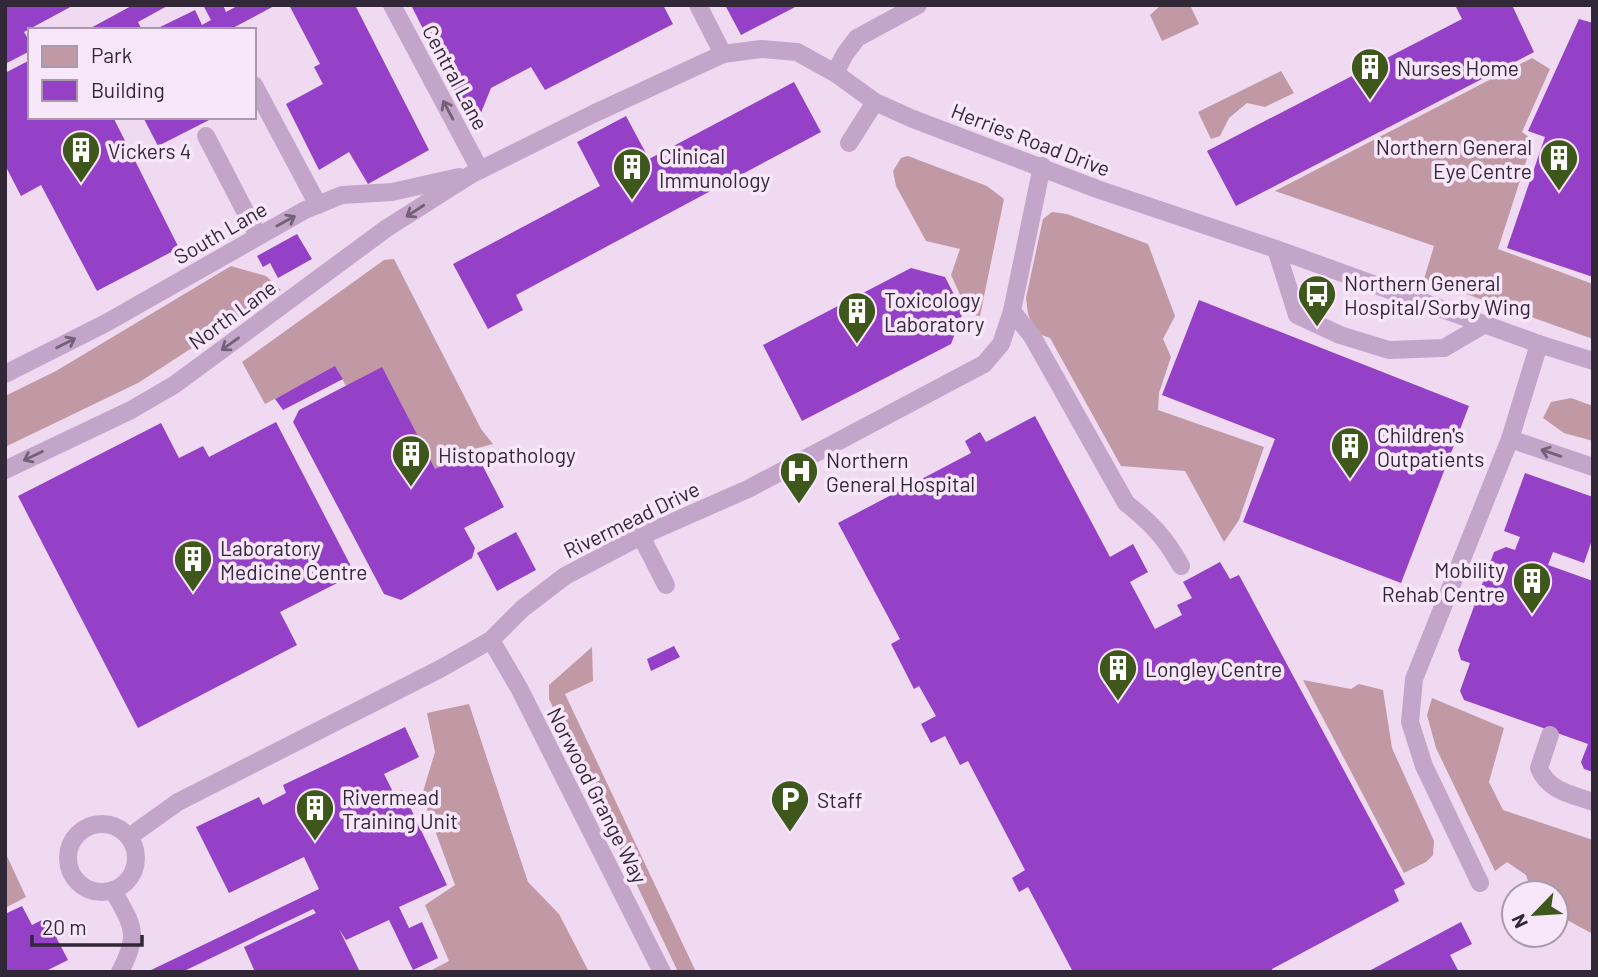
<svg xmlns="http://www.w3.org/2000/svg" width="1598" height="977" viewBox="0 0 1598 977" font-family="Barlow,sans-serif">
<style>
.green{fill:#c199a5}
.building{fill:#9441c8}
.lines{fill:none;stroke-linecap:round;stroke-linejoin:round}
.service{stroke:#c4a5ca;stroke-width:18}
.oneway{stroke:#736079}
.labels{text-anchor:middle;dominant-baseline:central;stroke-width:7;stroke-linejoin:round;paint-order:stroke}
.poi-label{font-size:21px;fill:#312736;stroke:#f8e6fa;text-anchor:start}
.street-label{font-size:21px;fill:#312736;stroke:#f8e6fa}
</style>
<rect width="100%" height="100%" fill="#efdaf2"/>
<g class="green">
<path d="M1161,5H1190L1199,24L1162,41L1150,15Z"/>
<path d="M1532,58L1550,69L1522,132L1533,140L1498,249L1593,284V339L1424,279L1434,246L1275,191Z"/>
<path d="M1281,71L1294,93L1265,107L1247,103L1229,118L1220,136L1211,139L1198,112Z"/>
<path d="M908,156L987,186L1004,199L980,316L969,314L951,275L960,249L926,241L896,186L893,171L901,158Z"/>
<path d="M1052,212L1067,214L1148,244L1175,316L1163,339L1171,357L1159,393L1158,410L1264,447L1239,520L1224,542L1185,471L1121,466L1050,338L1036,333L1028,314L1026,298L1043,219Z"/>
<path d="M394,259L481,429L493,444L474,449L435,469L346,386L336,367L265,404L242,362L384,260Z"/>
<path d="M231,266L266,276L281,290L138,383L5,447V396L56,371Z"/>
<path d="M1571,398L1593,406V441L1564,433L1543,418L1551,402Z"/>
<path d="M592,647L593,681L565,694L696,972H678L549,699V685Z"/>
<path d="M1303,680L1351,689L1359,684L1383,690L1392,748L1434,841L1433,855L1426,862L1404,873Z"/>
<path d="M1432,698L1504,728L1489,782L1503,810L1593,840V934L1556,914V893H1532L1526,875L1507,862L1495,871L1436,748L1427,715Z"/>
<path d="M469,704L528,882L559,914L589,972H428L449,961L425,905L455,885L422,795L435,752L427,713Z"/>
<path d="M5,852L26,897L5,908Z"/>
</g>
<g class="building">
<path d="M5,5H74L24,32L30,42V51L5,64Z"/>
<path d="M133,5H169L138,22L142,30H87Z"/>
<path d="M203,5H223L226,12L239,5H276L229,30H154L195,10L202,25L211,20Z"/>
<path d="M289,5H355L429,150L368,184L349,152L319,170L286,104L323,84L314,67L320,64Z"/>
<path d="M411,5H663L673,24L545,90L531,67L491,88L474,130Z"/>
<path d="M725,5H799L741,35Z"/>
<path d="M1455,5H1512L1534,52L1236,206L1207,151L1462,19Z"/>
<path d="M1579,19L1593,23V277L1507,248L1545,137L1528,131Z"/>
<path d="M30,60V117H113L179,248L97,291L41,185L21,196L5,165V73Z"/>
<path d="M794,82L821,132L516,295L523,310L488,329L453,264L600,186L577,142L626,116L649,159Z"/>
<path d="M143,117H215L158,146Z"/>
<path d="M297,234L312,259L278,278L270,263L263,267L257,256Z"/>
<path d="M911,268L945,277L963,312L951,344L802,421L763,345Z"/>
<path d="M1199,300L1469,406L1401,583L1243,522L1275,439L1162,395Z"/>
<path d="M335,366L343,379L283,410L275,399Z"/>
<path d="M382,367L435,469L474,449L504,507L464,528L475,548L472,558L401,600L384,594L293,422L299,410Z"/>
<path d="M1035,416L1110,557L1133,544L1148,572L1130,582L1155,629L1182,615L1177,605L1192,598L1183,582L1220,562L1230,579L1239,575L1405,884L1394,890L1399,901L1272,969L1273,972H1073L1028,887L1019,892L1012,878L1025,870L968,761L960,765L945,736L931,743L921,724L936,716L919,686L914,689L891,644L900,639L838,523L971,453L965,441L980,432L986,442Z"/>
<path d="M276,422L355,574L280,612L297,645L138,728L18,496L161,423L179,458L203,446L209,457Z"/>
<path d="M1525,473L1593,497V537L1584,563L1553,552L1548,565L1593,581V772L1584,769L1581,762L1588,744L1464,700L1460,691L1470,663L1461,660L1458,650L1494,552L1506,547L1515,550L1520,537L1504,531Z"/>
<path d="M516,532L536,570L497,591L477,553Z"/>
<path d="M674,646L680,657L651,671L647,659Z"/>
<path d="M405,727L419,757L384,774L394,794L402,790L447,885L399,907L409,928L422,922L438,958L413,970L389,920L346,940L339,929L360,972H255L244,947L316,913L313,909L182,972H147L319,889L304,857L229,893L196,827L259,797L263,805L286,793L283,785Z"/>
<path d="M22,906L32,925L46,918L68,960L44,972H5V914Z"/>
<path d="M1461,922L1472,944L1450,955L1459,972H1367Z"/>
</g>
<g class="lines">
<g class="service">
<path d="M392,5L480,170"/>
<path d="M698,5L723,54"/>
<path d="M835,73L845,54L857,38L918,5"/>
<path d="M254,85L318,205"/>
<path d="M206,136L258,236"/>
<path d="M849,143L875,102"/>
<path d="M1276,249L1297,315L1340,335L1389,350L1444,348L1485,324"/>
<path d="M1012,311L1032,336L1126,503C1151,523 1165,537 1181,566"/>
<path d="M5,374L106,323L305,210L342,195L392,192L459,177"/>
<path d="M1510,439L1593,467"/>
<path d="M5,470L131,410L174,385L387,228L472,174L593,114L723,54L761,49L797,52L835,73L875,102L913,119L1097,189L1276,249L1539,344L1593,361"/>
<path d="M641,536L666,585"/>
<path d="M491,640L519,688L662,972"/>
<path d="M1550,735L1539,768C1548,791 1571,794 1593,802"/>
<circle cx="102" cy="858" r="34"/>
<path d="M129,837L178,802L440,669L491,640L522,609L565,576L641,536L748,489L984,364L1001,344L1012,311L1042,166"/>
<path d="M1480,883L1424,766L1410,722L1414,679L1510,439L1539,344"/>
<path d="M113,890C132,926 141,932 120,972"/>
</g>
</g>
<defs><path id="oneway-shaft" d="M-6 0H5M1.5-3L5.5 0L1.5 3" fill="none" stroke-width="1.6" stroke-linecap="round" stroke-linejoin="round" transform="scale(1.75)"/></defs>
<g class="oneway">
<use href="#oneway-shaft" transform="translate(448 110) rotate(-118)"/>
<use href="#oneway-shaft" transform="translate(415 211) rotate(147)"/>
<use href="#oneway-shaft" transform="translate(286 221) rotate(-29)"/>
<use href="#oneway-shaft" transform="translate(66 343) rotate(-27)"/>
<use href="#oneway-shaft" transform="translate(230 344) rotate(144)"/>
<use href="#oneway-shaft" transform="translate(1551 453) rotate(-161)"/>
<use href="#oneway-shaft" transform="translate(33 456) rotate(154)"/>
</g>
<defs>
<g id="building-pin" transform="scale(2.0125)"><path d="M0 17L-7.5 6A9.5 9.5 0 1 1 7.5 6Z" fill="#3e581b" stroke="#f8e6fa"/><path d="M-4-6H4V6H1V3H-1V6H-4ZM-2.5-4.3h1.7v1.8h-1.7ZM.8-4.3h1.7v1.8H.8ZM-2.5-1h1.7V.8h-1.7ZM.8-1h1.7V.8H.8Z" fill="#fff"/></g>
<g id="bus-pin" transform="scale(2.0125)"><path d="M0 17L-7.5 6A9.5 9.5 0 1 1 7.5 6Z" fill="#3e581b" stroke="#f8e6fa"/><path d="M-5-6H5V4H4V6H2V4H-2V6H-4V4H-5ZM-3.5-4V0h7V-4ZM-3.5 1.2v1.5H-2V1.2ZM2 1.2v1.5H3.5V1.2Z" fill="#fff"/></g>
<g id="hospital-pin" transform="scale(2.0125)"><path d="M0 17L-7.5 6A9.5 9.5 0 1 1 7.5 6Z" fill="#3e581b" stroke="#f8e6fa"/><path d="M-5-5h3v3.5h4V-5h3V5h-3V1.5h-4V5h-3Z" fill="#fff"/></g>
<g id="parking-pin" transform="scale(2.0125)"><path d="M0 17L-7.5 6A9.5 9.5 0 1 1 7.5 6Z" fill="#3e581b" stroke="#f8e6fa"/><path d="M-3.5-5.5H1a3.5 3.5 0 0 1 0 7H-1V5.5H-3.5ZM-1-3.4V-.6H.8a1.4 1.4 0 0 0 0-2.8Z" fill="#fff"/></g>
</defs>
<g fill-rule="evenodd">
<use href="#building-pin" x="1370" y="67"/>
<use href="#building-pin" x="81" y="150"/>
<use href="#building-pin" x="1559" y="158"/>
<use href="#building-pin" x="632" y="167"/>
<use href="#bus-pin" x="1317" y="294"/>
<use href="#building-pin" x="857" y="311"/>
<use href="#building-pin" x="1350" y="446"/>
<use href="#building-pin" x="411" y="454"/>
<use href="#hospital-pin" x="799" y="471"/>
<use href="#building-pin" x="193" y="559"/>
<use href="#building-pin" x="1532" y="581"/>
<use href="#building-pin" x="1118" y="668"/>
<use href="#parking-pin" x="790" y="799"/>
<use href="#building-pin" x="315" y="808"/>
</g>
<g class="labels">
<g class="poi-label">
<text x="1397" y="67">Nurses Home</text>
<text x="1532" y="146" text-anchor="end">Northern General<tspan x="1532" dy="24">Eye Centre</tspan></text>
<text x="108" y="150">Vickers 4</text>
<text x="659" y="155">Clinical<tspan x="659" dy="24">Immunology</tspan></text>
<text x="1344" y="282">Northern General<tspan x="1344" dy="24">Hospital/Sorby Wing</tspan></text>
<text x="884" y="299">Toxicology<tspan x="884" dy="24">Laboratory</tspan></text>
<text x="1377" y="434">Children's<tspan x="1377" dy="24">Outpatients</tspan></text>
<text x="438" y="454">Histopathology</text>
<text x="826" y="459">Northern<tspan x="826" dy="24">General Hospital</tspan></text>
<text x="220" y="547">Laboratory<tspan x="220" dy="24">Medicine Centre</tspan></text>
<text x="1505" y="569" text-anchor="end">Mobility<tspan x="1505" dy="24">Rehab Centre</tspan></text>
<text x="1145" y="668">Longley Centre</text>
<text x="342" y="796">Rivermead<tspan x="342" dy="24">Training Unit</tspan></text>
<text x="817" y="799">Staff</text>
</g>
<g class="street-label">
<text transform="translate(456 77) rotate(62)">Central Lane</text>
<text transform="translate(1031 139) rotate(21)">Herries Road Drive</text>
<text transform="translate(220 232) rotate(-30)">South Lane</text>
<text transform="translate(232 314) rotate(-36)">North Lane</text>
<text transform="translate(631 519) rotate(-26)">Rivermead Drive</text>
<text transform="translate(598 795) rotate(63)">Norwood Grange Way</text>
</g>
</g>
<rect width="1598" height="977" fill="none" stroke="#312736" stroke-width="14"/>
<rect x="28" y="28" width="228" height="91" fill="#f8e6fa" stroke="#a89aac" stroke-width="2"/>
<rect x="42" y="46" width="35" height="21" fill="#c199a5" stroke="#a89aac" stroke-width="2"/>
<text x="91" y="63" font-size="21" fill="#312736">Park</text>
<rect x="42" y="80" width="35" height="21" fill="#9441c8" stroke="#a89aac" stroke-width="2"/>
<text x="91" y="98" font-size="21" fill="#312736">Building</text>
<g transform="translate(1535 914) rotate(245)"><circle r="33" fill="#f8e6fa" stroke="#a89aac" stroke-width="2"/>
<path d="M0-5L12 26L0 18L-12 26Z" fill="#3e581b"/>
<text y="-10" font-size="19" font-weight="bold" text-anchor="middle" fill="#312736">N</text>
</g>
<path d="M32 935v10h110v-10" fill="none" stroke="#312736" stroke-width="3.5"/>
<text x="42" y="935" font-size="21" fill="#312736" stroke="#f8e6fa" stroke-width="5" paint-order="stroke">20 m</text>
</svg>
